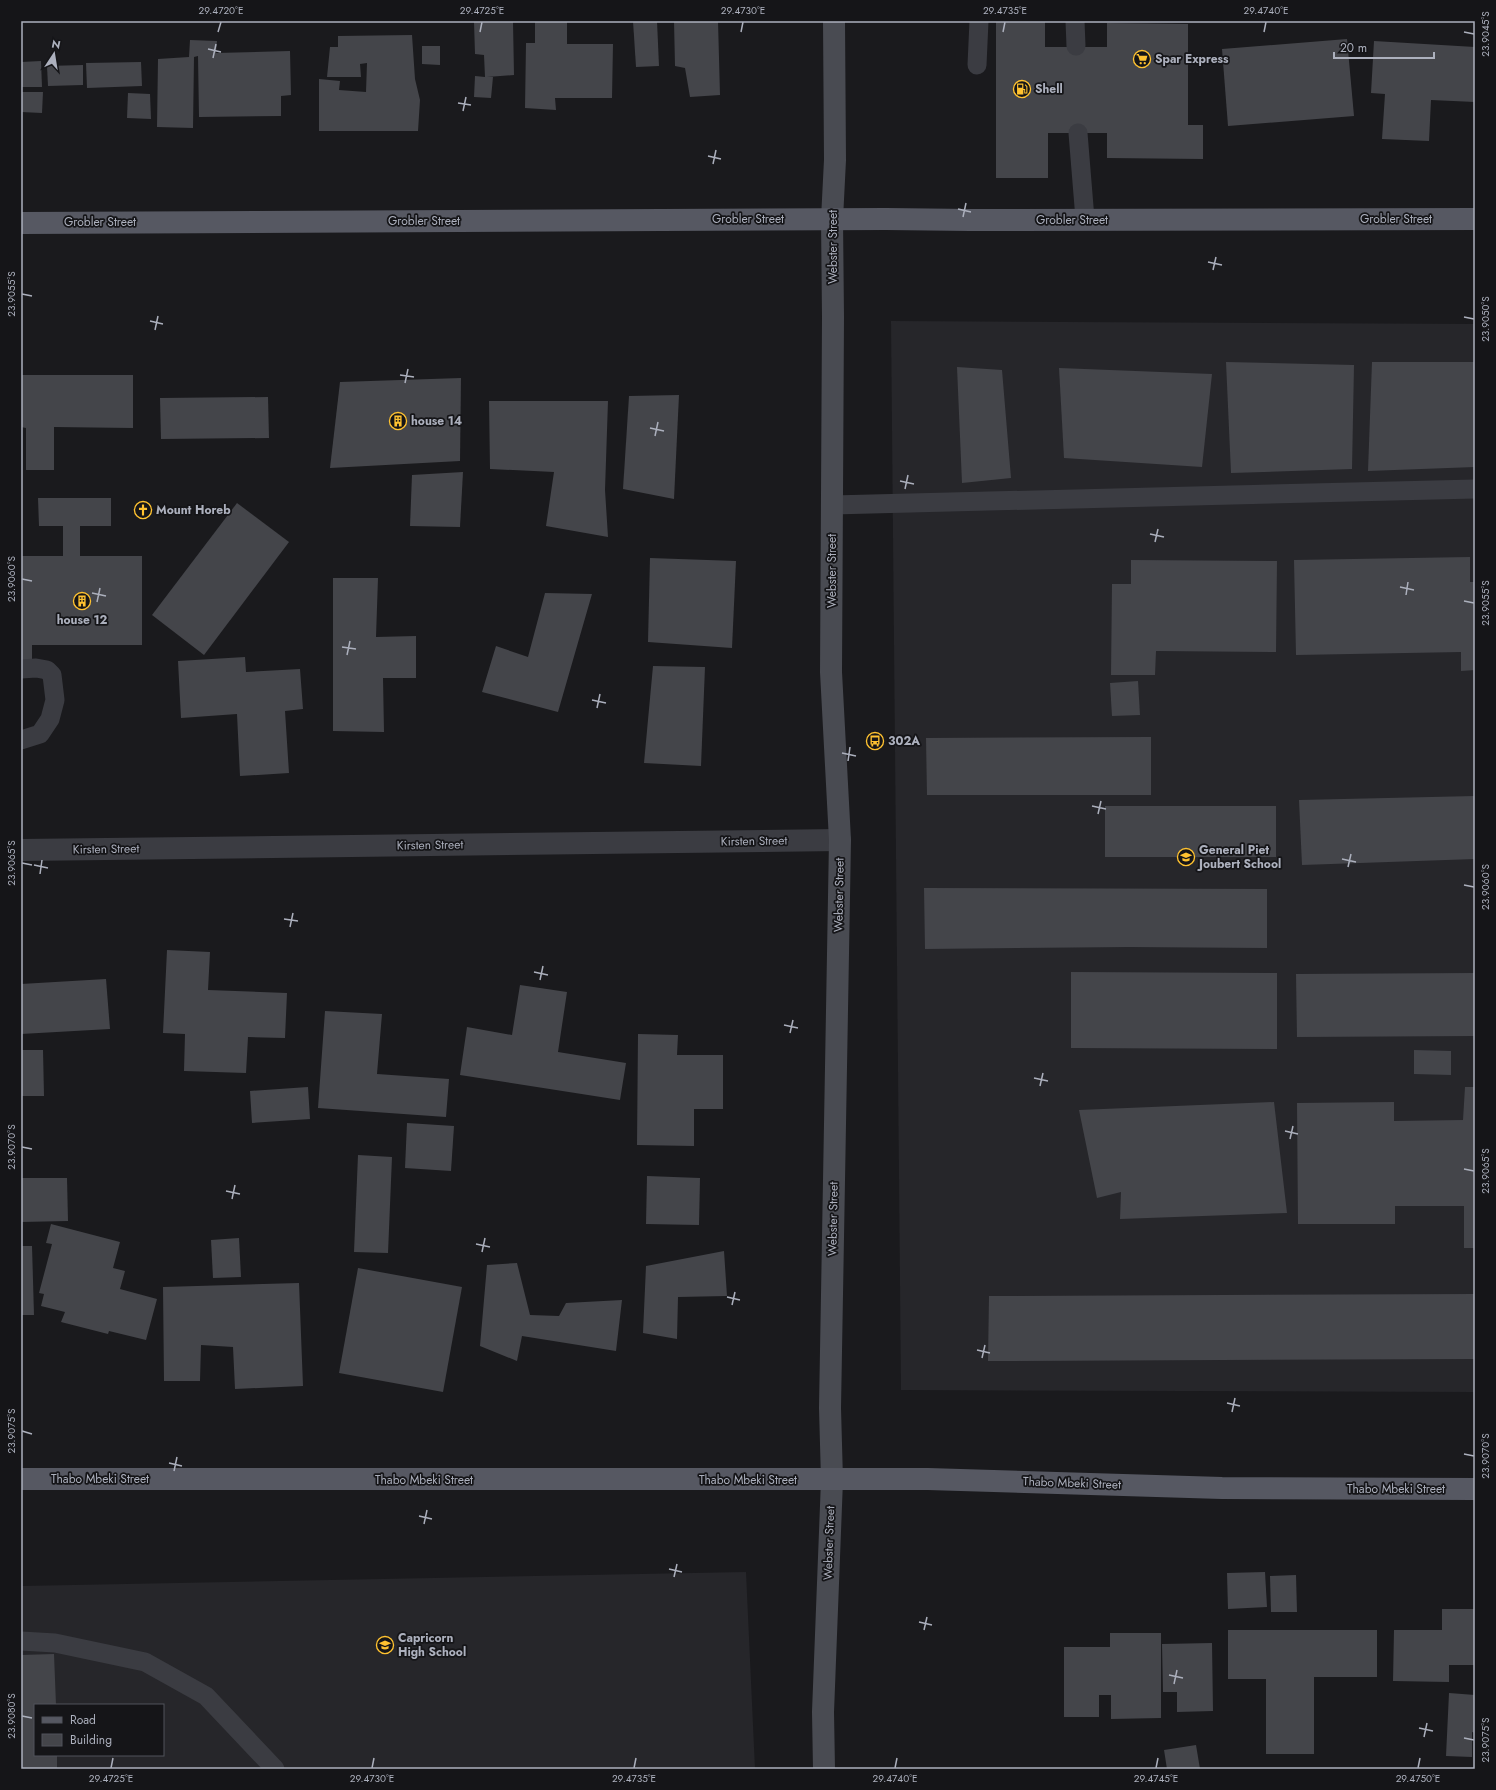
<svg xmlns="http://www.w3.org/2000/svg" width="1496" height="1790" viewBox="0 0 1496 1790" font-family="Jost,sans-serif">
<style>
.built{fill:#26262a;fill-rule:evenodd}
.building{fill:#44454a}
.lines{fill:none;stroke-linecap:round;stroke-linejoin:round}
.lane{stroke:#3b3c42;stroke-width:19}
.street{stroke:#3b3c42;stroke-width:22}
.secondary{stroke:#494b52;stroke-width:22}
.primary{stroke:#565862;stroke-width:22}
.ticks{fill:none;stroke:#acb0bd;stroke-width:1.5}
.labels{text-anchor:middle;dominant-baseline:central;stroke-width:3.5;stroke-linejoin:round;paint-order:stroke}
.poi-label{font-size:12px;font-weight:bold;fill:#acb0bd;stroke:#151518;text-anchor:start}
.street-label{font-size:12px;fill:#acb0bd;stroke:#151518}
.neatline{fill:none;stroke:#acb0bd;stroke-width:1.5}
.ticks-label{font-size:10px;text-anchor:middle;fill:#acb0bd}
</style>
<rect width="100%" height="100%" fill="#1a1a1d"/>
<g class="built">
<path d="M891,321L1475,324V1392L901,1390Z"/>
<path d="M746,1572L755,1769H21V1586ZM35,1705H163V1755H35Z"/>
</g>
<g class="building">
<path d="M535,21H567V44H613L612,98H555L556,110L525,108L526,43H535Z"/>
<path d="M633,21H657L659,66L636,67Z"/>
<path d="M674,21H718L720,95L690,97L685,68L675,66Z"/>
<path d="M996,21H1045V47H1107V23L1188,24V125H1203V159L1107,158V133H1048V178H996Z"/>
<path d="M474,22H513L514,75L487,77H493L491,98L474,97L475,76L485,77L484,55L475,54Z"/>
<path d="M412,35L415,79L420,100L418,131H319V79L340,81L339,90L366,92L367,63L360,64L361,77H327L330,47H338V36Z"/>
<path d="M1347,39L1354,116L1228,126L1222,49Z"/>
<path d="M190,40L217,41L216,53L290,51L291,95L281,96V116L199,117L198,56L194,57L193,128L157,127L158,59L189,57Z"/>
<path d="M1374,41L1475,47V102L1431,100L1429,141L1382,139L1385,94L1371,93Z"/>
<path d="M422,46H440V65L422,64Z"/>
<path d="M41,61L42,87H21V62Z"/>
<path d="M141,62L142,86L87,88L86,63Z"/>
<path d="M83,65V85L48,86L47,66Z"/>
<path d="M21,92H43L42,113L21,112Z"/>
<path d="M128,93L150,94L151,119L127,118Z"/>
<path d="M1226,362L1354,365L1352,469L1231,473Z"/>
<path d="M1372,362H1475V467L1368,471Z"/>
<path d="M957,367L1002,370L1011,478L962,483Z"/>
<path d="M1059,368L1212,374L1202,467L1064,458Z"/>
<path d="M21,375H133V428L54,427V470H26V428L21,427Z"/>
<path d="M461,378L460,461L330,468L340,382Z"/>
<path d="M679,395L674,499L623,489L629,396Z"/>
<path d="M268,397L269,438L161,439L160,398Z"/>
<path d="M489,401H608L605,490L608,537L546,526L554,472L490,469Z"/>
<path d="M463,472L460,527L410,526L412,475Z"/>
<path d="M38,498H111V526H80V556H142V645H32V662H21V556H63V526H39Z"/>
<path d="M237,503L289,542L204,655L152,615Z"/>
<path d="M1470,557V582H1475V670L1461,671V652L1296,655L1294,560Z"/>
<path d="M650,558L736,561L732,648L648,642Z"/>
<path d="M1131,560L1277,561L1276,652L1156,651L1155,675H1111L1112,584H1131Z"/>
<path d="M333,578H378L376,637L416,636V678H383L384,732L333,731Z"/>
<path d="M545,593L592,594L558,712L482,692L496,646L528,657Z"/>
<path d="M245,657L246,672L300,669L303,709L285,711L289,773L240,776L237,714L181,718L178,661Z"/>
<path d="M653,666L705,667L701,766L644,763Z"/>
<path d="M1138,681L1140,715L1112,716L1110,683Z"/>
<path d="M1151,737V795H927L926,738Z"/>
<path d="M1475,796V859L1302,865L1299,800Z"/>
<rect x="1105" y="806" width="171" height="51"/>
<path d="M924,888L1267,889V948L1129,947L925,949Z"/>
<path d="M167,950L210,952L208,990L287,993L285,1038L248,1037L246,1073L184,1071L185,1034L163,1033Z"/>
<path d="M1071,972L1277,973V1049L1071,1048Z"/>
<path d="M1475,973V1036L1297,1037L1296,974Z"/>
<path d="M106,979L110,1029L21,1034V984Z"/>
<path d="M520,985L567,992L558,1052L626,1063L620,1100L460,1075L467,1027L512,1035Z"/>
<path d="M325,1011L382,1014L377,1074L449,1079L446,1117L318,1108Z"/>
<path d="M638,1034L678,1035L677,1055H723V1109H694V1146L637,1145Z"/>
<path d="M21,1050H43L44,1096H21Z"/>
<path d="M1414,1050L1451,1051V1075L1414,1074Z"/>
<path d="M308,1087L310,1119L252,1123L250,1091Z"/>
<path d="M1465,1087H1475V1248H1464V1206H1395V1224H1298L1297,1103L1394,1102V1121L1463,1120Z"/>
<path d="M1274,1102L1287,1213L1120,1219L1121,1192L1097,1198L1079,1110Z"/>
<path d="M407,1123L454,1126L451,1171L405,1168Z"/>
<path d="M358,1155L392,1157L388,1253L354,1252Z"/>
<path d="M647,1176L700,1178L699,1225L646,1224Z"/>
<path d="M21,1178H67L68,1221L21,1222Z"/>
<path d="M51,1224L120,1242L113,1268L125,1271L120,1289L157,1299L146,1340L109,1331L108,1334L61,1322L65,1312L41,1306L44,1294L39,1293L52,1244L46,1243Z"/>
<path d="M239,1238L241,1277L213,1278L211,1240Z"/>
<path d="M21,1246H32L34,1315H21Z"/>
<path d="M724,1251L727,1296L678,1297L677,1339L643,1333L646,1266Z"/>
<path d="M517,1263L530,1315L559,1316L566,1303L622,1300L616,1351L522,1336L517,1361L480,1346L487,1265Z"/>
<path d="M358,1268L462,1287L443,1392L339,1373Z"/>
<path d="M299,1283L303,1386L235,1389L233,1347L201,1345L200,1381H164L163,1287Z"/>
<path d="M1475,1294V1359L988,1361L989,1296Z"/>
<path d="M1265,1572L1267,1607L1228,1609L1227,1573Z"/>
<path d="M1296,1575L1297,1612H1271L1270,1576Z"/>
<path d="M1442,1609H1474L1475,1665H1449V1682L1393,1681L1394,1630H1442Z"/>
<path d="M1228,1630H1377V1677H1314V1754H1266V1679H1228Z"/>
<path d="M1110,1633H1161V1718L1111,1719V1695H1099V1717H1064V1647H1110Z"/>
<path d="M1212,1643L1213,1711L1177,1712V1692H1163L1162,1644Z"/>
<path d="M54,1654L56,1705H35V1755H57V1769H21V1655Z"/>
<path d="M1449,1693L1475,1695V1733L1472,1732V1757L1446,1756Z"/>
<path d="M1196,1745L1200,1769H1167L1164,1750Z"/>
</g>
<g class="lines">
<g class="lane">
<path d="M1075,21L1076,46"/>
<path d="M977,65L979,21"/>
<path d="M1078,133L1085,219"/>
<path d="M832,505L1475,489"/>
<path d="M21,669L36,668L47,670L52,675L55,700L50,719L40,734L21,740"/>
<path d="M21,1641L55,1643L145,1662L206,1696L275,1769"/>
</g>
<path class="street" d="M21,850L840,840"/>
<path class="secondary" d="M824,1769L823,1712L832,1480L830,1408L840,840L831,672L833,317L832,219L835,160L834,21"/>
<g class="primary">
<path d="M21,223L886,219L970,220L1475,219"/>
<path d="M21,1479H928L1222,1488L1475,1489"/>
</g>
</g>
<path class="ticks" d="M218,32L221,22M480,32L482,22M741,32L743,22M1003,32L1005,22M1264,32L1266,22M1464,32L1474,34M208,49L221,52M213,58L216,44M458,103L471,105M463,111L466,97M708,156L721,159M713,164L716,150M958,209L971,212M963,217L966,203M1208,262L1222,265M1213,270L1216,257M22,294L32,296M1464,317L1474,319M150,321L163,324M155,330L158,316M400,375L414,377M405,383L408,369M650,428L664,431M655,436L658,422M900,481L914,484M905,489L908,475M1150,534L1164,537M1155,542L1158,529M22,579L32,581M1400,587L1414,590M92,593L106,596M1406,595L1408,582M1464,601L1474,603M97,602L100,588M342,647L356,649M347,655L350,641M592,700L606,703M597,708L600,694M842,753L856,756M848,761L850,747M1092,806L1106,809M1098,814L1101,801M1342,859L1356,862M22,863L32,865M34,865L48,868M1348,867L1351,854M40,874L42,860M1464,885L1474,887M284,919L298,921M290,927L293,913M534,972L548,975M540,980L543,966M784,1025L798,1028M790,1033L793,1020M1034,1078L1048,1081M1040,1086L1043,1073M1285,1131L1298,1134M1290,1139L1293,1126M22,1147L32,1149M1464,1169L1474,1171M226,1191L240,1194M232,1199L235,1185M476,1244L490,1247M482,1252L485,1238M727,1297L740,1300M732,1305L735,1292M977,1350L990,1353M982,1358L985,1345M1227,1403L1240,1406M1232,1412L1235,1398M22,1431L32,1434M1464,1454L1474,1456M169,1463L182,1466M174,1471L177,1457M419,1516L432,1519M424,1524L427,1510M669,1569L682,1572M674,1577L677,1564M919,1622L932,1625M924,1630L927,1617M1169,1675L1183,1678M1174,1684L1177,1670M22,1716L32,1718M1419,1728L1433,1731M1424,1737L1427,1723M1464,1738L1474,1740M111,1768L113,1758M372,1768L374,1758M634,1768L636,1758M895,1768L897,1758M1156,1768L1158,1758M1418,1768L1420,1758"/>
<defs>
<g id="supermarket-ring" transform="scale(0.9)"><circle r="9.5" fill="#151518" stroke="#ffc230" stroke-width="1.5"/><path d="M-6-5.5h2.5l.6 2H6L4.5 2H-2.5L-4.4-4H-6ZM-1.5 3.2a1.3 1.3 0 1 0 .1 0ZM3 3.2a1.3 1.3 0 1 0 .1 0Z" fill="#ffc230"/></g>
<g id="fuel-ring" transform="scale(0.9)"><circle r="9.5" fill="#151518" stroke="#ffc230" stroke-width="1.5"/><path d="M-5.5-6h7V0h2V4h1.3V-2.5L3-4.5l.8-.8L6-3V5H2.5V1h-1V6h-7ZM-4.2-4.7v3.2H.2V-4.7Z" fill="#ffc230"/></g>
<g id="building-ring" transform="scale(0.9)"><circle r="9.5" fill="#151518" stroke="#ffc230" stroke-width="1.5"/><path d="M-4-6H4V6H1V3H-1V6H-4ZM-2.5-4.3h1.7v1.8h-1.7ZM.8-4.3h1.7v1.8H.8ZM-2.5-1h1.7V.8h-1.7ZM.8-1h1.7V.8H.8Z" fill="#ffc230"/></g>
<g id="church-ring" transform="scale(0.9)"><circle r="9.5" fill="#151518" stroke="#ffc230" stroke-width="1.5"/><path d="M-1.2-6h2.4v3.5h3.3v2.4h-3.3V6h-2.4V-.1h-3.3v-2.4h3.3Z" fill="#ffc230"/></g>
<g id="bus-ring" transform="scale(0.9)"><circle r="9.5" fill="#151518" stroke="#ffc230" stroke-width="1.5"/><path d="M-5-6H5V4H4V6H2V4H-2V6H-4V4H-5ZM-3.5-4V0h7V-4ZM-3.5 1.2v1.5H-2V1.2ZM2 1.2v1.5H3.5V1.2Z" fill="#ffc230"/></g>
<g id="school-ring" transform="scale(0.9)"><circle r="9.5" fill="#151518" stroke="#ffc230" stroke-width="1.5"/><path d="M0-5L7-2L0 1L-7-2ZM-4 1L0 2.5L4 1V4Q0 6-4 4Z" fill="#ffc230"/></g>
</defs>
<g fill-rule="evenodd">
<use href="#supermarket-ring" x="1142" y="59"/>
<use href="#fuel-ring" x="1022" y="89"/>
<use href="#building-ring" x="398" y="421"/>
<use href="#church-ring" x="143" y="510"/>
<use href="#building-ring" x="82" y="601"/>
<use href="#bus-ring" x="875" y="741"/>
<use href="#school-ring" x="1186" y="857"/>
<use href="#school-ring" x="385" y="1645"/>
</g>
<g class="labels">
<g class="poi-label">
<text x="1155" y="59">Spar Express</text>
<text x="1035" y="89">Shell</text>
<text x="411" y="421">house 14</text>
<text x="156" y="510">Mount Horeb</text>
<text x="82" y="620" text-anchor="middle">house 12</text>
<text x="888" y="741">302A</text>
<text x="1199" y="850">General Piet<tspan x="1199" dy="14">Joubert School</tspan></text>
<text x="398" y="1638">Capricorn<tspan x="398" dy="14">High School</tspan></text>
</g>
<g class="street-label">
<text x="748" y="219">Grobler Street</text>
<text x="1396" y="219">Grobler Street</text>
<text x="1072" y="220">Grobler Street</text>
<text x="424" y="221">Grobler Street</text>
<text x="100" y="222">Grobler Street</text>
<text transform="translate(833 247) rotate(-90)">Webster Street</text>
<text transform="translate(832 571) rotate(-90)">Webster Street</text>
<text transform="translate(754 841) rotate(-1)">Kirsten Street</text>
<text transform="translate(430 845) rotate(-1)">Kirsten Street</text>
<text transform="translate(106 849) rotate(-1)">Kirsten Street</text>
<text transform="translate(839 895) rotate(-89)">Webster Street</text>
<text transform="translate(833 1219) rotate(-89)">Webster Street</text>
<text x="100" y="1479">Thabo Mbeki Street</text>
<text x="424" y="1480">Thabo Mbeki Street</text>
<text x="748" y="1480">Thabo Mbeki Street</text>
<text transform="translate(1072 1483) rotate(2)">Thabo Mbeki Street</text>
<text x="1396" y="1489">Thabo Mbeki Street</text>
<text transform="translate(829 1543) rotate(-88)">Webster Street</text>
</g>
</g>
<rect width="1496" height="1790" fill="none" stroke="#151518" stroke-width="44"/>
<rect x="34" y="1704" width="130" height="52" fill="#151518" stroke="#51535a"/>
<rect x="42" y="1717" width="20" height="6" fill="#565862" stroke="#51535a"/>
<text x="70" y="1724" font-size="12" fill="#acb0bd">Road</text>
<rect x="42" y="1734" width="20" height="12" fill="#44454a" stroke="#51535a"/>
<text x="70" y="1744" font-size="12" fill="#acb0bd">Building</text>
<g transform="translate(54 54) rotate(12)" stroke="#151518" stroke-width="3" paint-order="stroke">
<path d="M0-3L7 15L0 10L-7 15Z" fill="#acb0bd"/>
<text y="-6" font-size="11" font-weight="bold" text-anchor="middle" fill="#acb0bd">N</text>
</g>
<path d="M1334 52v6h100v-6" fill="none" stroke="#acb0bd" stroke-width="2"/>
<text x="1340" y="52" font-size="12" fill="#acb0bd" stroke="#151518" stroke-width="3" paint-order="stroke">20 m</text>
<rect x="22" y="22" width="1452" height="1746" class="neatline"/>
<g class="ticks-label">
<text x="221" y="14">29.4720°E</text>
<text x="482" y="14">29.4725°E</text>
<text x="743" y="14">29.4730°E</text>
<text x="1005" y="14">29.4735°E</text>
<text x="1266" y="14">29.4740°E</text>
<text transform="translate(1485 34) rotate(-90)" y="4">23.9045°S</text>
<text transform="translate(11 294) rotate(-90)" y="4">23.9055°S</text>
<text transform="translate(1485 319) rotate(-90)" y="4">23.9050°S</text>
<text transform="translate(11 579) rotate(-90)" y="4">23.9060°S</text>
<text transform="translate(1485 603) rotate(-90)" y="4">23.9055°S</text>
<text transform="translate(11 863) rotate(-90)" y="4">23.9065°S</text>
<text transform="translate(1485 887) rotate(-90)" y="4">23.9060°S</text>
<text transform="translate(11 1147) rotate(-90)" y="4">23.9070°S</text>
<text transform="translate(1485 1171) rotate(-90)" y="4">23.9065°S</text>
<text transform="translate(11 1431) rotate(-90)" y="4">23.9075°S</text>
<text transform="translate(1485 1456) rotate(-90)" y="4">23.9070°S</text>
<text transform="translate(11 1716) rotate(-90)" y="4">23.9080°S</text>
<text transform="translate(1485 1740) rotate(-90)" y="4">23.9075°S</text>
<text x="111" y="1782">29.4725°E</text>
<text x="372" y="1782">29.4730°E</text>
<text x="634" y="1782">29.4735°E</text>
<text x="895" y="1782">29.4740°E</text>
<text x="1156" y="1782">29.4745°E</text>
<text x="1418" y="1782">29.4750°E</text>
</g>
</svg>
